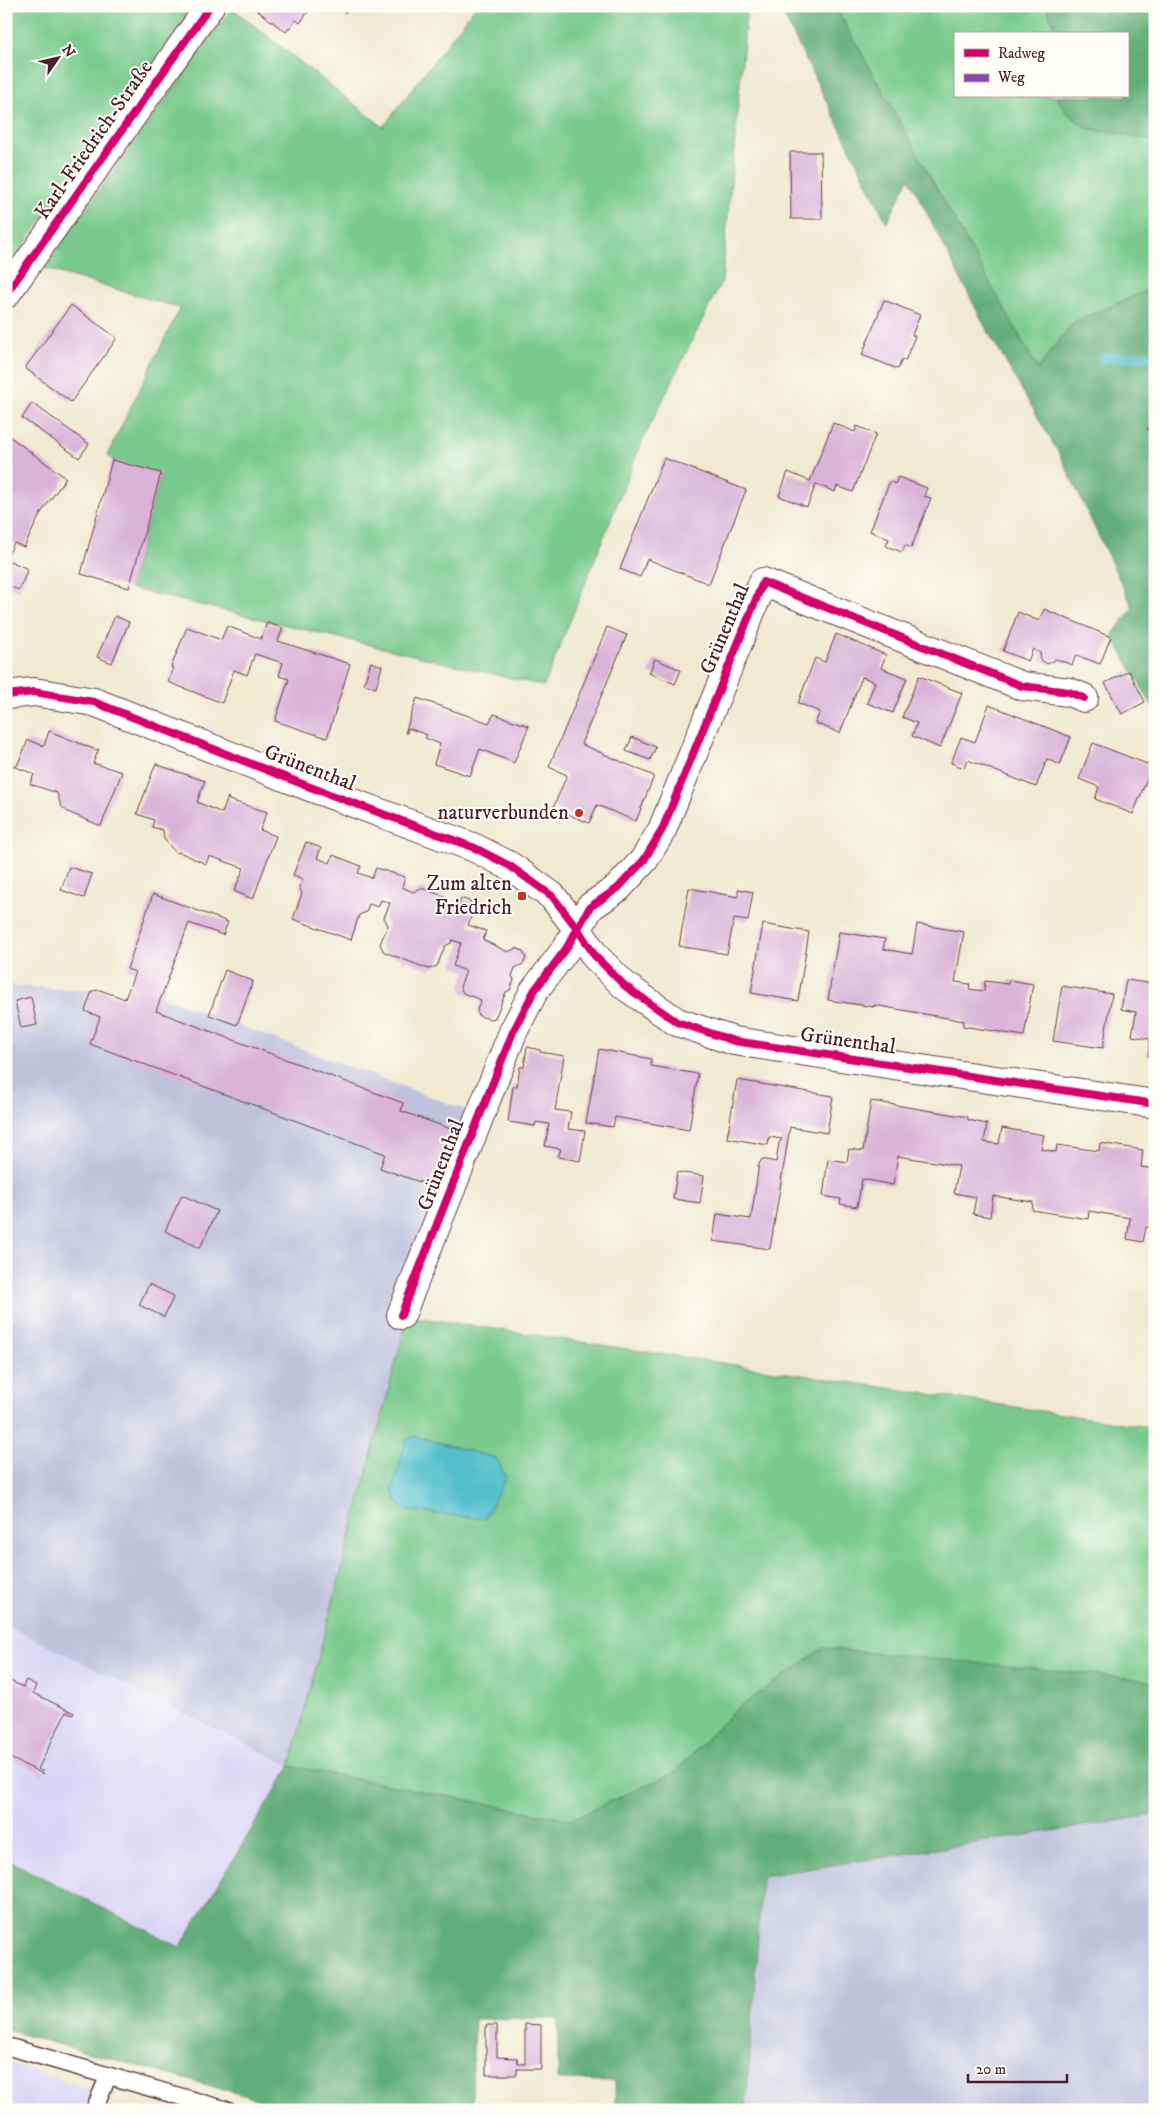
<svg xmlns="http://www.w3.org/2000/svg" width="1161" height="2116" viewBox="0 0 1161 2116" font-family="'IM FELL DW Pica',serif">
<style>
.built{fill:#dad6f7}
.industrial{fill:#c0c2dd}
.green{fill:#79ca8c;stroke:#62745c}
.forest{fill:#62ae78;stroke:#566652}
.water{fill:#53bfcc;stroke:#4e6f7c}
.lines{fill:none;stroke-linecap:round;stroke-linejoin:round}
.stream{stroke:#53bfcc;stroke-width:10}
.building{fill:#dab3d8}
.service-casing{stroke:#633d44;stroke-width:19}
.minor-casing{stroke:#633d44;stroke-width:30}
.service{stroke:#fff;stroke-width:16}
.minor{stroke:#fff;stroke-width:28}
.quiet{stroke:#8e44ad;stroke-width:6;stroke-dasharray:12 6;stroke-linecap:butt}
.cycleway-casing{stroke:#fdfcf7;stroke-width:11}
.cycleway{stroke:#d6006c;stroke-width:8}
.poi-dot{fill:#c8321e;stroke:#fdfcf7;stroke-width:2}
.labels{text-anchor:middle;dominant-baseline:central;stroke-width:4;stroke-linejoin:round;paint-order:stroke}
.street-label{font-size:21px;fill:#4a1f2b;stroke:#fdfcf7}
.poi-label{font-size:21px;fill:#4a1f2b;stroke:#fdfcf7;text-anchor:end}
</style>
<rect width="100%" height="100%" fill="#fdfcf7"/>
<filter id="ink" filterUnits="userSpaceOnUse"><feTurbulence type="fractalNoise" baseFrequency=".02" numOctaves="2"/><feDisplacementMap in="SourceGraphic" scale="10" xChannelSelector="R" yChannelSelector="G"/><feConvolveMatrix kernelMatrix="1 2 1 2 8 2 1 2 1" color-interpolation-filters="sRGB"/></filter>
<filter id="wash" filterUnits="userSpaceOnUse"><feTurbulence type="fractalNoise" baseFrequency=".0096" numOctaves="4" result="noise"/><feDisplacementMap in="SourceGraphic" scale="20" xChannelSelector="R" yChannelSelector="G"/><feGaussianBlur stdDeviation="1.12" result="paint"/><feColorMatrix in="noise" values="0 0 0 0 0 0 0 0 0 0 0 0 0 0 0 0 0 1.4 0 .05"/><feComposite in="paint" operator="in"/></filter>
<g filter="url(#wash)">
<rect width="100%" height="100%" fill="#f0e9d0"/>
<g class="built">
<path d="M6,1625L290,1766L180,1947L6,1859Z"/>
<path d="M6,2062L94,2091L86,2110H6Z"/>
</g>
<g class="industrial">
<path d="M6,985L92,991L100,990L156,1011L162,997L474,1113L408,1316L290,1766L6,1625Z"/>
<path d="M1155,1815V2110H746L762,1876Z"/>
</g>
<g class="green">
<path d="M6,6H193L6,270Z"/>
<path d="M476,6H747L722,280L641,444L544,686L129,588L161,474L112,460L107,455L180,308L43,268L232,8L383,127Z"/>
<path d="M835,6H1047L1048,11L1058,34H955V96H1056L1067,113L1087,128L1155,141V287L1074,322L1055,345L1038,370Z"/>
<path d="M408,1316L1155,1428V1683L1130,1678L734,1711L675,1772L570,1820L290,1766Z"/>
</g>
<g class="forest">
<path d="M779,6H835L1038,369L1074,322L1155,287V711L1112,635L1133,608L1061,457L987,330L909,178L887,223Z"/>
<path d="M1047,6H1155V141L1087,128L1067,113L1056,96H1127V34H1058L1048,11Z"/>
<path d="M823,1648L1130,1678L1155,1683V1815L762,1876L746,2110H615V2081L558,2080V2018L474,2019L472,2110H298L6,2030V1859L180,1947L290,1766L570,1820L675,1772L734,1711Z"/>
</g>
<path class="water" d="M414,1436L496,1458L506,1477L485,1519L409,1511L397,1503L392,1490L406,1440Z"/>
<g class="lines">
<path class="stream" d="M1103,358L1155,356"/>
</g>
<g id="blocks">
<g class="building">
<path d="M251,6H312L300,23L296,20L286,32Z"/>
<path d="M333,6H350L345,13Z"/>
<path d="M790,152H821L822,219H791Z"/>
<path d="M884,300L920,315L912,335L915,336L905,361L902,359L898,369L862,355Z"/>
<path d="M71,305L117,338L71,402L25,368Z"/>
<path d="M32,403L89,444L79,458L22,418Z"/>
<path d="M833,423L855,432L857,426L876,434L853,492L837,486L835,492L816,484L807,507L779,496L788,472L810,481Z"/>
<path d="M6,434L66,478L41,513L24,547L14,543L6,559Z"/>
<path d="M664,458L746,490L709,584L647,559L640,577L620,569Z"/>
<path d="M112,460L161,473L129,588L81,574Z"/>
<path d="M898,477L927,488L924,496L931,498L911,548L905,545L902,552L886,546L889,539L870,531L890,481L895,484Z"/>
<path d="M10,561L28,569L19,590L6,585V570Z"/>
<path d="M1044,609L1111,637L1100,664L1076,655L1072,665L1056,659L1047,664L1041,660L1040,653L1033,649L1028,661L1003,651L1018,612L1039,621Z"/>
<path d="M115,616L129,622L112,663L97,657Z"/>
<path d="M267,623L283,628L278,641L350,664L327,738L275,721L289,679L279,676L283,663L255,654L247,675L234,670L222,703L168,682L173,668L171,667L187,627L221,640L227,626L261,639Z"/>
<path d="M607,627L627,635L581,744L654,776L636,821L597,805L589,823L553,808L567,775L549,767Z"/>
<path d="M836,634L886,655L881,668L907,678L893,713L867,703L875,682L862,677L840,733L815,723L820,712L798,703L815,658L825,662Z"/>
<path d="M655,659L681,670L675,684L649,673Z"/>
<path d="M371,662L382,666L376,688L364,684Z"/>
<path d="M1129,671L1145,702L1122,714L1105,683Z"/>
<path d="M919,676L962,693L940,748L912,736L917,723L902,717Z"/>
<path d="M417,698L489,723L494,714L529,726L514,763L480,749L470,776L434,764L440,744L425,738L427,735L408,728L407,733H405Z"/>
<path d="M989,705L1071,737L1060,765L1047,759L1036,787L968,760L964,768L951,763L961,737L975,742Z"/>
<path d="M49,731L96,750L99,749L93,763L122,772L101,826L68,812L61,806L57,793L30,784L34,774L13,766H17L28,740L44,746Z"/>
<path d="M632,737L656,747L650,760L626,751Z"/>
<path d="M1093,743L1152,766L1133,814L1095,799L1099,787L1079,779Z"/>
<path d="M156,763L158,765L205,781L197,802L222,813L228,797L229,800L267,812L260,830L276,836L253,899L234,891L244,868L209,856L206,864L179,852L176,853L164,839L163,830L152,827L154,820L137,814Z"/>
<path d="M306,842L321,848L317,858L330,863L333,855L361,866L358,873L372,878L376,868L405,877L402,887L413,892L421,888L432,892L444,896L448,904L458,908L461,898L476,904L468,925L486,931L483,940L508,952L516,948L523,951L526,958L523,964L515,968L512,976L514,980L510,990L506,992L495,1018L490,1019L479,1016L477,1010L481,1000L463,993L460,987L466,971L453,966L461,943L452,940L451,943L445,946L437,966L429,969L384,952L380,944L388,925L384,918L390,903L381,900L378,907L369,904L366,912L359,915L351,940L293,919L302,893L299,887L303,879L293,875Z"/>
<path d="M69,867L92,874L84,898L61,890Z"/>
<path d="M689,888L738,897V889L753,892L748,921L734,919L727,954L679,946Z"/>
<path d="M153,894L228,922L223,935L189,923L156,1011L403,1103L401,1111L451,1129L431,1186L380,1168L385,1154L90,1044L100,1017L85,1011L92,991L100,990L125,999L135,972L127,969Z"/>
<path d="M763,924L809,932L798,1001L751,993Z"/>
<path d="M917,924L964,932L955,982L970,984L969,989L984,991L985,981L1008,984L1009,980L1033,984L1024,1036L963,1026L964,1021L874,1005V1007L828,1000L839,932L885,939L883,949L912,954Z"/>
<path d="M225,970L253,981L237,1025L209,1015Z"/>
<path d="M1126,980L1155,984V1057L1148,1056L1150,1039L1132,1036L1136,1012L1121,1009Z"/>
<path d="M1062,986L1112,994L1103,1048L1053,1041Z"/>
<path d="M31,997L37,1025L21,1028L15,1001Z"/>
<path d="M527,1047L540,1050V1052L564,1056L555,1110L571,1112L568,1129L585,1131L580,1161L558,1157L561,1149L545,1146L549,1124L536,1122L535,1126L508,1122L513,1086H517L520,1067H524Z"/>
<path d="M599,1049L651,1059V1066L698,1074L689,1130L615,1117L613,1127L586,1123Z"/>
<path d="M737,1080L833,1096L827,1133L790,1127L770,1249L713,1241L717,1214L751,1219L759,1164L762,1159L776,1162L779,1143L782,1139L769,1137L768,1145L727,1138Z"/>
<path d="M871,1101L968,1117V1120L987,1124L984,1142L999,1144L1002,1128L1044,1135L1041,1149L1056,1152L1057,1145L1099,1151L1100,1143L1143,1150L1141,1167L1155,1169L1151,1195L1155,1196V1229L1146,1227L1143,1242L1127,1239L1130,1218L1089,1211L1088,1219L1032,1210L1033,1202L993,1196L990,1217L973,1214L976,1197L954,1193L959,1166L898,1156L893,1185L862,1179L857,1207L840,1204L841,1199L823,1196L828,1159L847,1162L849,1149L863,1151Z"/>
<path d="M677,1172L704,1176L700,1203L673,1199Z"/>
<path d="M182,1195L217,1211L200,1248L165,1231Z"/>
<path d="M149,1284L174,1296L164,1317L139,1305Z"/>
<path d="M6,1679L23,1687L26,1680L36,1685L33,1693L74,1713L73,1715L66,1712L38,1769L44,1772L43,1774L6,1756Z"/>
<path d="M525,2024L541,2025V2069H517V2075H486V2025H497V2057L517,2058L518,2064H525Z"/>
<path d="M813,2105V2110H787V2107Z"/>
</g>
</g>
</g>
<g filter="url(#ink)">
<use href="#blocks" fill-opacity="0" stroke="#633d44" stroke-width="1"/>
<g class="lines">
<g class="service-casing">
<g id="service">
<path d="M6,2046L227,2110"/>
<path d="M94,2110L108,2077"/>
</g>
</g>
<g class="minor-casing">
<g id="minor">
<path d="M6,294L210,6"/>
<path d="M6,695L34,692L94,702L310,787L475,848L510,866L552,896L577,928L595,956L625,986L677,1022L734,1041L1155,1104"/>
<path d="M401,1315L513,1032L534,991L566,949L590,907L618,888L644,860L662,830L763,582L1022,686L1069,692L1084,698"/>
</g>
</g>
<use href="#service" class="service"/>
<use href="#minor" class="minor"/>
<path class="quiet" d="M1148,427L1155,432"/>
<g class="cycleway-casing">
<g id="cycleway">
<path d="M6,294L210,6"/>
<path d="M6,695L34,692L94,702L310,787L475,848L510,866L552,896L577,928L595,956L625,986L677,1022L734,1041L1155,1104"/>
<path d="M401,1315L513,1032L534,991L566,949L590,907L618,888L644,860L662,830L763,582L1022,686L1069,692L1084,698"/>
</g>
</g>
<use href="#cycleway" class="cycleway"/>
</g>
</g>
<g class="poi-dot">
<circle cx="579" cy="813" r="5"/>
<rect x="517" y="891" width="10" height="10" rx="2.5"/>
</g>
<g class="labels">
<g class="street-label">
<text transform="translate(94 140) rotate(-55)">Karl-Friedrich-Straße</text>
<text transform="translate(725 629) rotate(-67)">Grünenthal</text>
<text transform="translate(310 768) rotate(21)">Grünenthal</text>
<text transform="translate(848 1041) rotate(8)">Grünenthal</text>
<text transform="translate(441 1165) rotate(-69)">Grünenthal</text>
</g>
<g class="poi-label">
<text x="569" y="813">naturverbunden</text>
<text x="512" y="884">Zum alten<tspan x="512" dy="24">Friedrich</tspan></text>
</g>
</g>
<rect width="1161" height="2116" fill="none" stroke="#fdfcf7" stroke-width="25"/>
<rect x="954" y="32" width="175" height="65" fill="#fdfcf7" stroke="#b5a4a5"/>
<rect x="964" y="49" width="25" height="8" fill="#d6006c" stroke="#b5a4a5"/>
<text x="998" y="58" font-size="15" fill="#4a1f2b">Radweg</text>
<rect x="964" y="74" width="25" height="8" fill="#8e44ad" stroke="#b5a4a5"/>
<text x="998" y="82" font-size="15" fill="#4a1f2b">Weg</text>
<g transform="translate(58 58) rotate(56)" stroke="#fdfcf7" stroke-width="4" paint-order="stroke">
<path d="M0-4L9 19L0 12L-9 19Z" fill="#4a1f2b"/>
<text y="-8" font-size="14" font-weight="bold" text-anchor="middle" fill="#4a1f2b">N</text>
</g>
<path d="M968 2074v8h99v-8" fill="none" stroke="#4a1f2b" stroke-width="2.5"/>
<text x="976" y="2074" font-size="15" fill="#4a1f2b" stroke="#fdfcf7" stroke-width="4" paint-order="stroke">20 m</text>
</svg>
